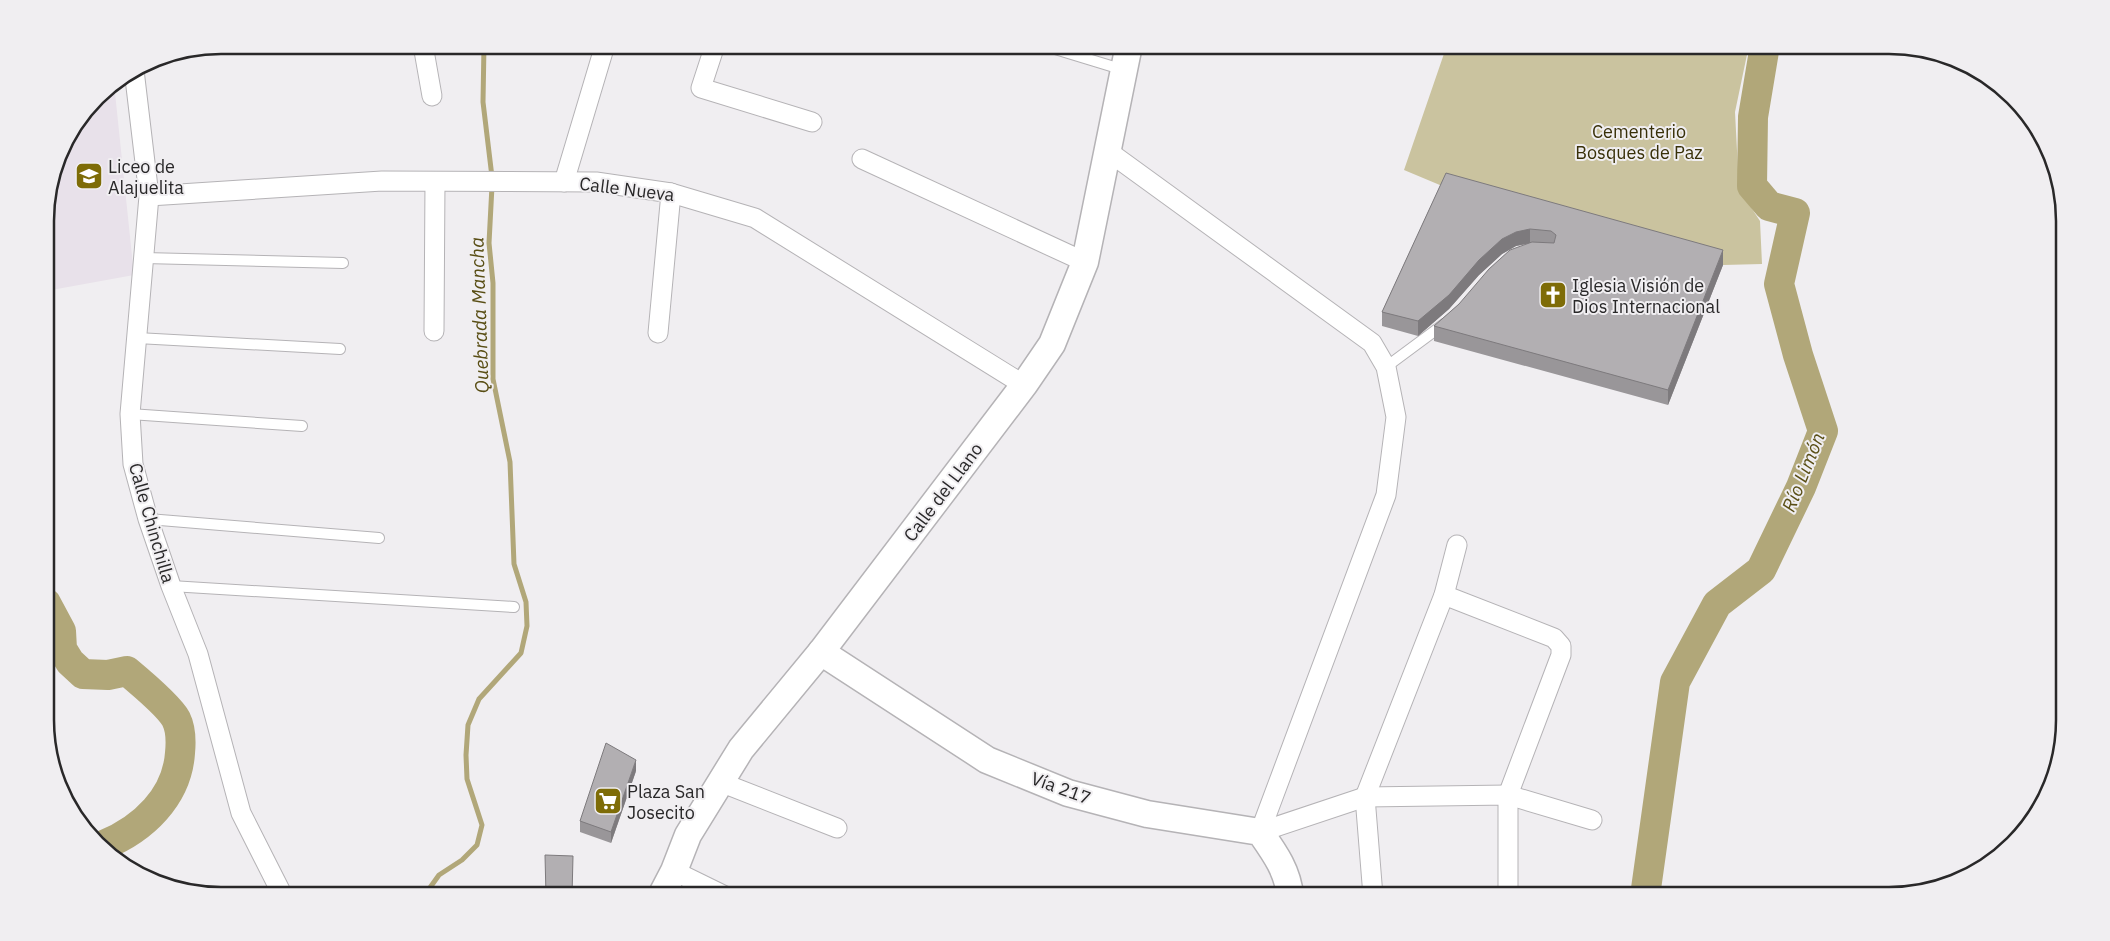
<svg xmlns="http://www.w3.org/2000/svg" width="2110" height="941" viewBox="0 0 2110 941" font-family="'IBM Plex Sans',sans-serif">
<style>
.built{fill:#e8e1ea}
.green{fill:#cac39f}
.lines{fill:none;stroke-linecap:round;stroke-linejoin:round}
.stream{stroke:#b1a779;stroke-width:5}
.river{stroke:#b1a779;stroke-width:30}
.lane-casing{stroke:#b5b3b6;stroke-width:12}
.street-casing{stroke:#b5b3b6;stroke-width:21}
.secondary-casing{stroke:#b5b3b6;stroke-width:29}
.lane{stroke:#fff;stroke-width:10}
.street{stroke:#fff;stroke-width:19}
.secondary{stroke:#fff;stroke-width:26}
.wall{fill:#999699}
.shaded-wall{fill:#7d7a7d}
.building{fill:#b2afb2;stroke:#7d7a7d}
.labels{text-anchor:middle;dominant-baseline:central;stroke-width:4;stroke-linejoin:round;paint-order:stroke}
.park-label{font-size:18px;fill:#383008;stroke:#f0eef1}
.poi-label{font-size:18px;fill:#292829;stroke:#f0eef1;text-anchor:start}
.street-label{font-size:18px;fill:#292829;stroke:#f0eef1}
.water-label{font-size:19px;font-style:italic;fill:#594e15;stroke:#f0eef1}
.rim{fill:none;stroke:#292829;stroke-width:2.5}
</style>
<rect width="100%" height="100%" fill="#f0eef1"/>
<path class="built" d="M114,83L134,275L46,291L45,209L63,143L105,89Z"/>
<path class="green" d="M1447,45H1749L1735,112L1739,189L1760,221L1762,264L1723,265L1447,188L1404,170Z"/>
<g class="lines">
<g class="stream">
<path d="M484,45L483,102L492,177"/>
<path d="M424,896L439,875L462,860L477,845L482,825L467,779L466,755L468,725L479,699L521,653L527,626L526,602L514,564L510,462L493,379V283L489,243L492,186"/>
</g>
<g class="river">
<path d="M46,603L61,631L62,649L70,662L83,674L108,675L127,671C139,681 169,706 176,719C181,729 181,743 180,753C177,797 143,829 104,845"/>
<path d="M1645,896L1675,682L1717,604L1761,570L1801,487L1823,431L1798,355L1779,284L1795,213L1769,206L1752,186L1753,117L1765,45"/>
</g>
<g class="lane-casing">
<g id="lane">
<path d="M1042,45L1124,70"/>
<path d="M144,258L343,263"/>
<path d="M137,338L340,349"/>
<path d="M1386,367L1444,324"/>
<path d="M130,414L302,426"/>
<path d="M148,519L379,538"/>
<path d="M171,586L514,607"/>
<path d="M256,896L280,891"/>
</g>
</g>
<g class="street-casing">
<g id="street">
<path d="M423,45L432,96"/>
<path d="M715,45L701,88L812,122"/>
<path d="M134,70L149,196L130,414L133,464L148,519L171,586L198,654L241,813L283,896"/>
<path d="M1109,152L1372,343L1386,367L1396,417L1386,495L1260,832"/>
<path d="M862,159L1085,262"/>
<path d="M564,182L605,45"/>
<path d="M149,196L382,181L596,182L671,193L755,218L1024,385"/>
<path d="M434,331L435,182"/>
<path d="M658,333L671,193"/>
<path d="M1444,595L1554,638L1561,646V655L1508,795V896"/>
<path d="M720,782L837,828"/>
<path d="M1260,832L1365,797L1508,795L1592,820"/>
<path d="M674,871L725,896"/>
<path d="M1373,896L1365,797L1444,595L1457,545"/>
</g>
</g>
<g class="secondary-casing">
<g id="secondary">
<path d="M821,652L987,760L1068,793L1147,814L1260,832C1274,852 1288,871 1290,896"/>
<path d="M661,896L674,871L688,835L741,749L821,652L1024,385L1052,344L1085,262L1129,45"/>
</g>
</g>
<use href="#lane" class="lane"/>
<use href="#street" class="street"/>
<use href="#secondary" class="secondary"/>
</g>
<g class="wall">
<path d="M1446,173L1723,265L1668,405L1434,341V326L1528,244L1516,246L1502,254L1479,275L1449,309L1418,336L1382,326V312Z"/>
<path d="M636,771L611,843L580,832V821Z"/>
</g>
<g class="shaded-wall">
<path d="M1530,229V243L1516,246L1502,254L1479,275L1449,309L1418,336V321L1479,260L1502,239L1516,232Z"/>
<path d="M1723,250V265L1668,405V390Z"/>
<path d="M636,760V771L611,843V832Z"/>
</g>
<g class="building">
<path d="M1446,173L1723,250L1668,390L1434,326L1459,304L1489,269L1510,250L1532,242L1554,243L1556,235L1551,231L1530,229L1516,232L1502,239L1479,260L1449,295L1418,321L1382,312Z"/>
<path d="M606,743L636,760L611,832L580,821Z"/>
<path d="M545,855L573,856L572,896H546Z"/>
</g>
<defs>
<g id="school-square" transform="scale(1.4375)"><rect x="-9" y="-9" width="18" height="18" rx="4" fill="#7e6c07" stroke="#f0eef1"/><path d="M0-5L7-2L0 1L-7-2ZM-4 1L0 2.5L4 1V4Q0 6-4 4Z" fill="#fff"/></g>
<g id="church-square" transform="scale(1.4375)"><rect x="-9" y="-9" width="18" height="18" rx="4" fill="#7e6c07" stroke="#f0eef1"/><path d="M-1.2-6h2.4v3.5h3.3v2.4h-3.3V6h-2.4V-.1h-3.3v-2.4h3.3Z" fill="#fff"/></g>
<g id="supermarket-square" transform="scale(1.4375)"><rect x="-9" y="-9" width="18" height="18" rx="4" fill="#7e6c07" stroke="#f0eef1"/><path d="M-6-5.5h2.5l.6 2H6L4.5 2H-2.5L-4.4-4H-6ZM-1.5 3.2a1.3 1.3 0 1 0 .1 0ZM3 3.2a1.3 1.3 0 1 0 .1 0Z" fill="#fff"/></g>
</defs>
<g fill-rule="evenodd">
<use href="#school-square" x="89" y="176"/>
<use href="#church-square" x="1553" y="295"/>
<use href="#supermarket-square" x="608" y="801"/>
</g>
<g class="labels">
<g class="park-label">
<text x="1639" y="131">Cementerio<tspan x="1639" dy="21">Bosques de Paz</tspan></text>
</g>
<g class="poi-label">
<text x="108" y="166">Liceo de<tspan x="108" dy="21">Alajuelita</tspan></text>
<text x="1572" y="285">Iglesia Visión de<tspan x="1572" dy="21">Dios Internacional</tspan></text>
<text x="627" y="791">Plaza San<tspan x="627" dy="21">Josecito</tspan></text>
</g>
<g class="street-label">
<text transform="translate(627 189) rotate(7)">Calle Nueva</text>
<text transform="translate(943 492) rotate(-53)">Calle del Llano</text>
<text transform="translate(152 523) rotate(74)">Calle Chinchilla</text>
<text transform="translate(1061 788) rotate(20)">Vía 217</text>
</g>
<g class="water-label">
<text transform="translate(479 315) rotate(-92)">Quebrada Mancha</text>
<text transform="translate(1803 472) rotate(-68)">Río Limón</text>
</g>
</g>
<path d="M0 0H2110V941H0ZM221 54H1889A167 167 0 0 1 2056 221V720A167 167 0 0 1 1889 887H221A167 167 0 0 1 54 720V221A167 167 0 0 1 221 54Z" fill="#f0eef1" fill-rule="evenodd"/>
<path class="rim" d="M221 54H1889A167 167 0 0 1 2056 221V720A167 167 0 0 1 1889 887H221A167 167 0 0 1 54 720V221A167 167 0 0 1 221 54Z"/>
</svg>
